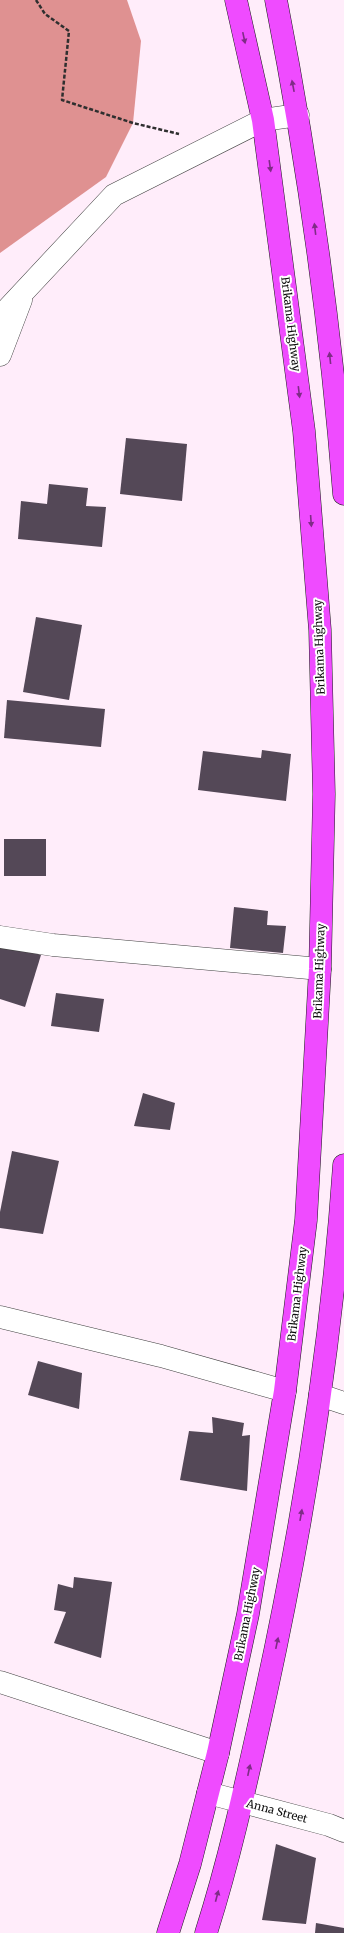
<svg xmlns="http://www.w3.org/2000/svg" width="344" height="1933" viewBox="0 0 344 1933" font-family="Merriweather,serif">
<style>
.forest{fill:#df9191}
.building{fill:#544857}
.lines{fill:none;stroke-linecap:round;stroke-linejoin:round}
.minor-casing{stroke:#404040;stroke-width:23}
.highway-casing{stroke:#1e1e1e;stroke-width:23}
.path{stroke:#2f2f2f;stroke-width:2.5;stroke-dasharray:4 2;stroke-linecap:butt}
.minor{stroke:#fff;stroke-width:22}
.highway{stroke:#ef4bff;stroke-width:22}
.oneway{fill:#7e2c86}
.labels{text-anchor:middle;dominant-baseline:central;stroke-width:4;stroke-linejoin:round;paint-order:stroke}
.street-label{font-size:11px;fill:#0d0d0d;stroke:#fff}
</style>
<rect width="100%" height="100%" fill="#ffedfa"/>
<path class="forest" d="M0,0H127L141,41L133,123L106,177L0,253Z"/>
<g class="building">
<path d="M126,438L187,444L182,501L120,494Z"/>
<path d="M49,484L88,488L86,506L106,507L102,547L18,539L21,501L47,504Z"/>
<path d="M36,617L82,625L69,700L23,692Z"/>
<path d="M7,700L105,709L101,747L4,738Z"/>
<path d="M262,750L291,754L286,801L198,790L203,751L261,758Z"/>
<rect x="4" y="839" width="42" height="37"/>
<path d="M234,907L268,911L267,925L286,926L283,953L230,948Z"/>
<path d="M0,941L41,955L25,1007L0,999Z"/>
<path d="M56,993L104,999L99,1032L51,1026Z"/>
<path d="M143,1093L175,1103L170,1130L134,1126Z"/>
<path d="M12,1151L59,1161L43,1234L0,1228V1212Z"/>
<path d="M38,1361L82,1373L79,1409L28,1395Z"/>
<path d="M212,1417L244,1423L242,1436L250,1435L247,1491L180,1480L189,1431L213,1433Z"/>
<path d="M74,1577L112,1582L101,1658L54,1643L66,1612L54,1610L58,1584L73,1588Z"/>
<path d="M276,1844L316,1858L306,1924L262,1920Z"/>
<path d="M316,1923L344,1928V1933H315Z"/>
</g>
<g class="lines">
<g class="minor-casing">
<g id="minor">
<path d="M0,317L114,195L263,120L298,115"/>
<path d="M0,355L21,300"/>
<path d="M0,937L53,945L320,969"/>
<path d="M0,1317L161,1356L285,1391"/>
<path d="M320,1395L344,1403"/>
<path d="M0,1682L218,1753"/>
<path d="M208,1793L329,1825L344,1831"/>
</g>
</g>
<g class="highway-casing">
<g id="highway">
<path d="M276,0C308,163 331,328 344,494"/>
<path d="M168,1933L190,1864L218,1753L248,1614L285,1391L306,1220L320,969L324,794L320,630L304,431L263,120L236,0"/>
<path d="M206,1933C231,1855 248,1774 266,1693C304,1519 332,1343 344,1165"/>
</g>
</g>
<path class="path" d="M36,0L45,14L69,31L62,100L133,123L179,134"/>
<use href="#minor" class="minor"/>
<use href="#highway" class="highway"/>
</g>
<defs><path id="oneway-solid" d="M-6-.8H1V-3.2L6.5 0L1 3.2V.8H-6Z"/></defs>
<g class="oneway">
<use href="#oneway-solid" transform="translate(244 38) rotate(78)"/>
<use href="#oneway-solid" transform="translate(293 86) rotate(-101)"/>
<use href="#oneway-solid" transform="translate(270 166) rotate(82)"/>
<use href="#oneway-solid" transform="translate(315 229) rotate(-97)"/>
<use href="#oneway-solid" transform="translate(330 358) rotate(-96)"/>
<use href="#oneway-solid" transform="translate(299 392) rotate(83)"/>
<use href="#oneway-solid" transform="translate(311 521) rotate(86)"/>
<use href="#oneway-solid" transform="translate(301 1515) rotate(-80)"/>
<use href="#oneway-solid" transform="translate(277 1643) rotate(-78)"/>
<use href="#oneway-solid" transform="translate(249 1770) rotate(-78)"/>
<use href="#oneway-solid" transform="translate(217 1896) rotate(-75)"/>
</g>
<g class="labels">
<g class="street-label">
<text transform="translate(291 324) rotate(83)">Brikama Highway</text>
<text transform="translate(319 647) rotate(-92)">Brikama Highway</text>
<text transform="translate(319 971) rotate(-88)">Brikama Highway</text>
<text transform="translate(297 1294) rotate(-83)">Brikama Highway</text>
<text transform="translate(247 1614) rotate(-79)">Brikama Highway</text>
<text transform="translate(277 1811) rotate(15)">Anna Street</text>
</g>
</g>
</svg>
